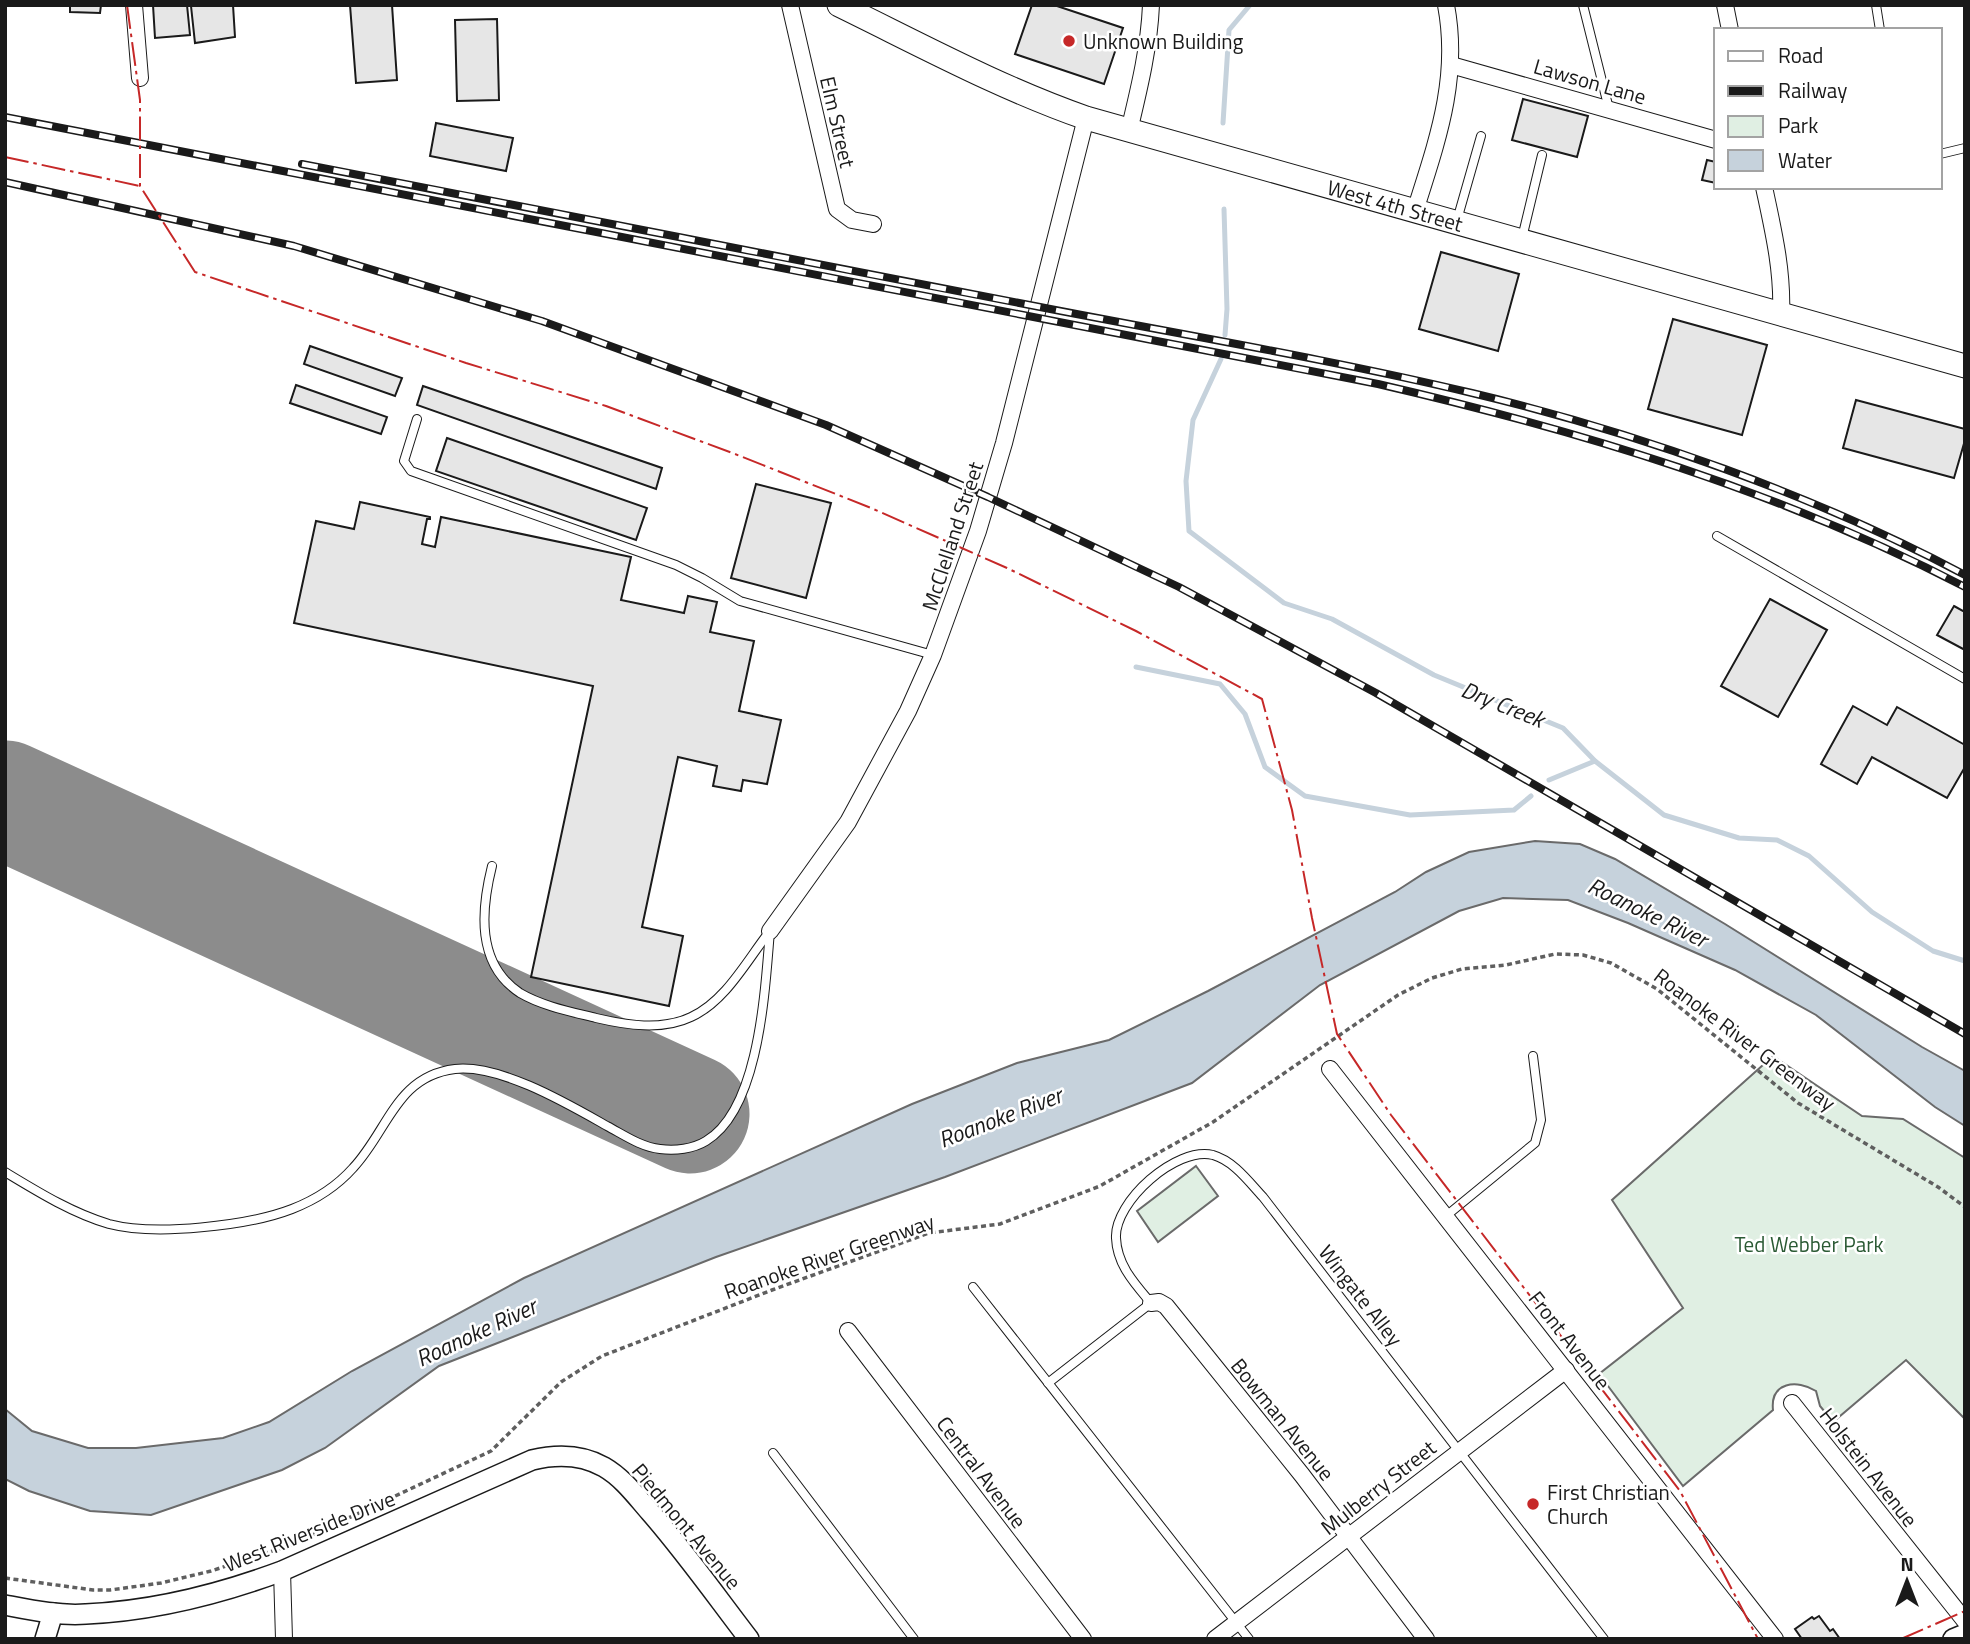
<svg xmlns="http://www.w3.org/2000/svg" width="1970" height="1644" viewBox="0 0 1970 1644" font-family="'Titillium Web',sans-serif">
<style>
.green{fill:#e0efe3;stroke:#6a6a6a;stroke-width:2}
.water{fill:#c6d2dc;stroke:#6a6a6a;stroke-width:2}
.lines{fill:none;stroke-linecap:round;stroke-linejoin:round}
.stream{stroke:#c6d2dc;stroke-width:5}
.runway{stroke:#8c8c8c;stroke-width:119}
.building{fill:#e6e6e6;stroke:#1a1a1a;stroke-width:2}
.service-casing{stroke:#1a1a1a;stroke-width:10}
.minor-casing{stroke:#1a1a1a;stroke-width:18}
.tertiary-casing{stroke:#1a1a1a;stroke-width:22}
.secondary-casing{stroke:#1a1a1a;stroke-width:25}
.path{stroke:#5f5f5f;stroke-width:3.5;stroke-dasharray:5 3.5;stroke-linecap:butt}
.service{stroke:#fff;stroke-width:8}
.minor{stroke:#fff;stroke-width:16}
.tertiary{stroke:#fff;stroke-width:19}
.secondary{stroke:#fff;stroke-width:23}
.rail-casing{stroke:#1a1a1a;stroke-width:8}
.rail{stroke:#fff;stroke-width:5;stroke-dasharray:16;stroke-linecap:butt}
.power{stroke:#c62828;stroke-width:2;stroke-dasharray:24 5 3.5 5;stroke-linecap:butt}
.poi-dot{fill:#c62828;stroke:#fff;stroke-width:2.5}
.labels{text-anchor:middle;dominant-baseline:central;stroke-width:5;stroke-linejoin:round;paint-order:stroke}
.poi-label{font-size:21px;fill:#1a1a1a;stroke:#fff;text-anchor:start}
.street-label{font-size:21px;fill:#1a1a1a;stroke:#fff}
.park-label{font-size:21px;fill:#2b5a34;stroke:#fff}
.water-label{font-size:23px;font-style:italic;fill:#1a1a1a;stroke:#fff}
</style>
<rect width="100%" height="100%" fill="#fff"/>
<g class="green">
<path d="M1773,1056L1862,1116L1903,1119L1965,1158V1419L1906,1360L1833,1422L1820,1406L1816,1391C1797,1379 1770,1382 1773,1410L1683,1486L1599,1374L1683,1308L1612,1200Z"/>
<path d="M1196,1166L1218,1196L1158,1242L1137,1211Z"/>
</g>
<path class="water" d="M1535,841L1580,844L1615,859L1725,924L1922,1047L1965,1071V1126L1935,1107L1816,1015L1735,970L1628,923L1568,900L1503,898L1459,911L1320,985L1192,1083L945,1177L716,1257L439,1366L325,1448L282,1470L151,1515L90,1511L29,1491L5,1479V1409L32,1431L88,1448H136L223,1438L269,1422L352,1371L524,1278L912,1104L1017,1063L1109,1040L1208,991L1395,892L1426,872L1469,852Z"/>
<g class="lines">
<g class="stream">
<path d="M1223,123L1229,30L1250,5"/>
<path d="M1224,209L1227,309L1225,335"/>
<path d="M1221,359L1193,420L1186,481L1189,531L1284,603L1332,619L1434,675L1563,728L1595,761L1664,815L1739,838L1777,840L1809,856L1872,912L1933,951L1965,961"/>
<path d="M1136,667L1220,684L1245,714L1265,767L1305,796L1410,815L1514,810L1531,796"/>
<path d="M1549,780L1595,761"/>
</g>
<path class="runway" d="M5,800L690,1114"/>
</g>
<g class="building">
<path d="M70,5H101L100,13L70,12Z"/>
<path d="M153,5H187L190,35L155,38Z"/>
<path d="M233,5L235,37L195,43L191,6Z"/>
<path d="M350,5H392L397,80L356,83Z"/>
<path d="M1032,5H1054L1123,28L1104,84L1015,54Z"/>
<path d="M497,19L499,100L457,101L455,20Z"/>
<path d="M1523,99L1588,116L1577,157L1512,140Z"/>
<path d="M436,123L513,138L506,171L430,156Z"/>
<path d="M1707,160L1716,162V183L1702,180Z"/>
<path d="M1441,252L1519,274L1498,351L1419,329Z"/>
<path d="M1673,319L1767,345L1742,435L1648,409Z"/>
<path d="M310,346L402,378L395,396L304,364Z"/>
<path d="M296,385L387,417L381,434L290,403Z"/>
<path d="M423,386L662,468L656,489L417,405Z"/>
<path d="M1856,400L1965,429V440L1954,478L1843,448Z"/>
<path d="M447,438L647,508L636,540L436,471Z"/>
<path d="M756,484L831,503L806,598L731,578Z"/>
<path d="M360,502L430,517V519H427L422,544L435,547L441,517L631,557L621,600L684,613L688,596L717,602L710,632L754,641L739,711L781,720L767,784L743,780L741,791L713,786L717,766L678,757L642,927L683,936L669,1006L531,977L593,686L294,623L316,521L354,529Z"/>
<path d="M1770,599L1827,630L1778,717L1721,686Z"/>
<path d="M1954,606L1965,612V650L1937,635Z"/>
<path d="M1853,706L1887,725L1897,707L1965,745V767L1947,798L1872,757L1857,784L1821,764Z"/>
<path d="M1819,1616L1830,1631L1833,1629L1840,1639H1802L1795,1629L1812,1617L1814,1619Z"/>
</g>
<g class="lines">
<g class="service-casing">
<g id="service">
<path d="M1583,5L1609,109"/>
<path d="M1876,5L1880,30"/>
<path d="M1940,154L1965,148"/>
<path d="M1457,220L1481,136"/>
<path d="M1522,238L1542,155"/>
<path d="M417,419L404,461L411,471L676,565L702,578L740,601L933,655"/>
<path d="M1717,536L1965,679"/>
<path d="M492,866C481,910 476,964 520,993C542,1006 572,1012 596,1018C626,1025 662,1031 691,1017C726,1001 747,960 770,931"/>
<path d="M5,1172C38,1192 72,1213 109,1224C155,1236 248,1226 292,1209C315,1200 337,1186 353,1168C388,1131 396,1076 455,1069C500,1064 568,1104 607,1126C624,1135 641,1147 660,1149C675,1151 693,1149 706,1141C760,1109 765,988 770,931"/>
<path d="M1446,1216L1535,1143L1541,1120L1533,1056"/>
<path d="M973,1287L1249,1639"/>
<path d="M1048,1383L1151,1303C1135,1284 1117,1265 1116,1238C1114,1202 1176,1146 1213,1155C1234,1161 1249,1182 1263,1197L1604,1639"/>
<path d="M773,1453L914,1639"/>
</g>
</g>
<g class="minor-casing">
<g id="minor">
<path d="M134,5L140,78"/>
<path d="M790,5L837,209L852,220L873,224"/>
<path d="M1725,5L1730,30"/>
<path d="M1451,65L1716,140"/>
<path d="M1129,131C1139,89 1149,49 1151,5"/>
<path d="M1764,187C1773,229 1783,271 1781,314"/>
<path d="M1415,211C1437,141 1460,79 1446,5"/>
<path d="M770,931L848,822L908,711L933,655L978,531L1004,443L1086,118"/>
<path d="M1330,1069L1775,1639"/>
<path d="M1151,1303L1159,1302L1166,1306L1302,1475L1426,1639"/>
<path d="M848,1331L1083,1639"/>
<path d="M1792,1403L1965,1621"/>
<path d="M282,1571L284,1639"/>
<path d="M1215,1639L1566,1370"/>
</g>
</g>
<g class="tertiary-casing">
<g id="tertiary">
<path d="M5,1605C31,1610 59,1616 86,1614C153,1611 220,1594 282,1571L532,1460C557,1454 581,1454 604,1467C623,1478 636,1496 650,1512C685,1552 716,1596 749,1639"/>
<path d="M45,1639L53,1613"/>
<path d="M1953,1639L1965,1634"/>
</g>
</g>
<g class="secondary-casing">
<g id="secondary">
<path id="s1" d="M839,5C921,45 1000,88 1086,118L1965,366"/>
</g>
</g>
<path class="path" d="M5,1578L93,1590H110L161,1583L211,1571L291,1545L491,1451L561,1382L602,1356L772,1290L929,1233L1000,1224L1100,1186L1213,1122L1398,995L1432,978L1462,969L1506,965L1555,954L1583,955L1611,963L1657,989L1798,1103L1938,1187L1965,1207"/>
<use href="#service" class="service"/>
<use href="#minor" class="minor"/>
<use href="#tertiary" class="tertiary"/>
<use href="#secondary" class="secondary"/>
<g class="rail-casing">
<g id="rail">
<path d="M5,117L1378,384C1581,431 1780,491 1965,587"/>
<path d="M302,164C548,211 794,260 1040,307C1184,335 1329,359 1472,393C1636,432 1815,495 1965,575"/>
<path d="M5,182L294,246L542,321L826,425L988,497L1179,587L1376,693L1965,1034"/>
</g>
</g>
<use href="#rail" class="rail"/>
<g class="power">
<path d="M127,5L140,100V186L195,272L466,363L606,406L735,454L871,508L1007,568L1136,631L1262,699L1292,810L1312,918L1337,1034L1391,1115L1680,1491L1758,1639"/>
<path d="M5,157L140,186"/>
<path d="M1901,1639L1965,1611"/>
</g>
</g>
<g class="poi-dot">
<circle cx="1069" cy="41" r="7"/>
<circle cx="1533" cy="1504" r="7"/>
</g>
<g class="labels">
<g class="poi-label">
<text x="1083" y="41">Unknown Building</text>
<text x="1547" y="1492">First Christian<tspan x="1547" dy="24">Church</tspan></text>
</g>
<g class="street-label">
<text transform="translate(1590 81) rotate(16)">Lawson Lane</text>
<text transform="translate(838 122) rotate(77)">Elm Street</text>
<text stroke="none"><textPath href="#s1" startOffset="593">West 4th Street</textPath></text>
<text transform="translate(952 536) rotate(-72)">McClelland Street</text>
<text transform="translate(1745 1039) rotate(37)">Roanoke River Greenway</text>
<text transform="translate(829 1256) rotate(-19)">Roanoke River Greenway</text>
<text transform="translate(1361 1295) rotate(52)">Wingate Alley</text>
<text transform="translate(1570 1340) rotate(52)">Front Avenue</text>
<text transform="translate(1283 1419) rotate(51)">Bowman Avenue</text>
<text transform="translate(1869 1467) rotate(52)">Holstein Avenue</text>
<text transform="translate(982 1472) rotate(53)">Central Avenue</text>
<text transform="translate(1378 1487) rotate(-38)">Mulberry Street</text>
<text transform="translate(687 1526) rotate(50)">Piedmont Avenue</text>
<text transform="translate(309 1531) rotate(-22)">West Riverside Drive</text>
</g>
<g class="park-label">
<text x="1809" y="1244">Ted Webber Park</text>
</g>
<g class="water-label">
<text transform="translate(1503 704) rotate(22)">Dry Creek</text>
<text transform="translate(1648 912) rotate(26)">Roanoke River</text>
<text transform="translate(1000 1117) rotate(-21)">Roanoke River</text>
<text transform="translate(476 1332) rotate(-25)">Roanoke River</text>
</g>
</g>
<rect width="1970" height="1644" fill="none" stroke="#1a1a1a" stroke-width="14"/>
<rect x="1714" y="28" width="228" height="161" fill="#ffffff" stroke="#a3a3a3" stroke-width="2"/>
<rect x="1728" y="51" width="35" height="10" fill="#ffffff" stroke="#a3a3a3" stroke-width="2"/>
<text x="1778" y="63" font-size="21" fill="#1a1a1a">Road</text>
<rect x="1728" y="86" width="35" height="10" fill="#1a1a1a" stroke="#a3a3a3" stroke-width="2"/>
<text x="1778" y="98" font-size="21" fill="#1a1a1a">Railway</text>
<rect x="1728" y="116" width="35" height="21" fill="#e0efe3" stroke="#a3a3a3" stroke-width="2"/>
<text x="1778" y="133" font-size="21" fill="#1a1a1a">Park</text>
<rect x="1728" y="150" width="35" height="21" fill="#c6d2dc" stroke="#a3a3a3" stroke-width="2"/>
<text x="1778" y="168" font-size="21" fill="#1a1a1a">Water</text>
<g transform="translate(1907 1581)" stroke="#ffffff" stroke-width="5" paint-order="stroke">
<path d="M0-5L12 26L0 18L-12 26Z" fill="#1a1a1a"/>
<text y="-10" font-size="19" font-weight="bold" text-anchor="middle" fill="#1a1a1a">N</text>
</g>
</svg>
